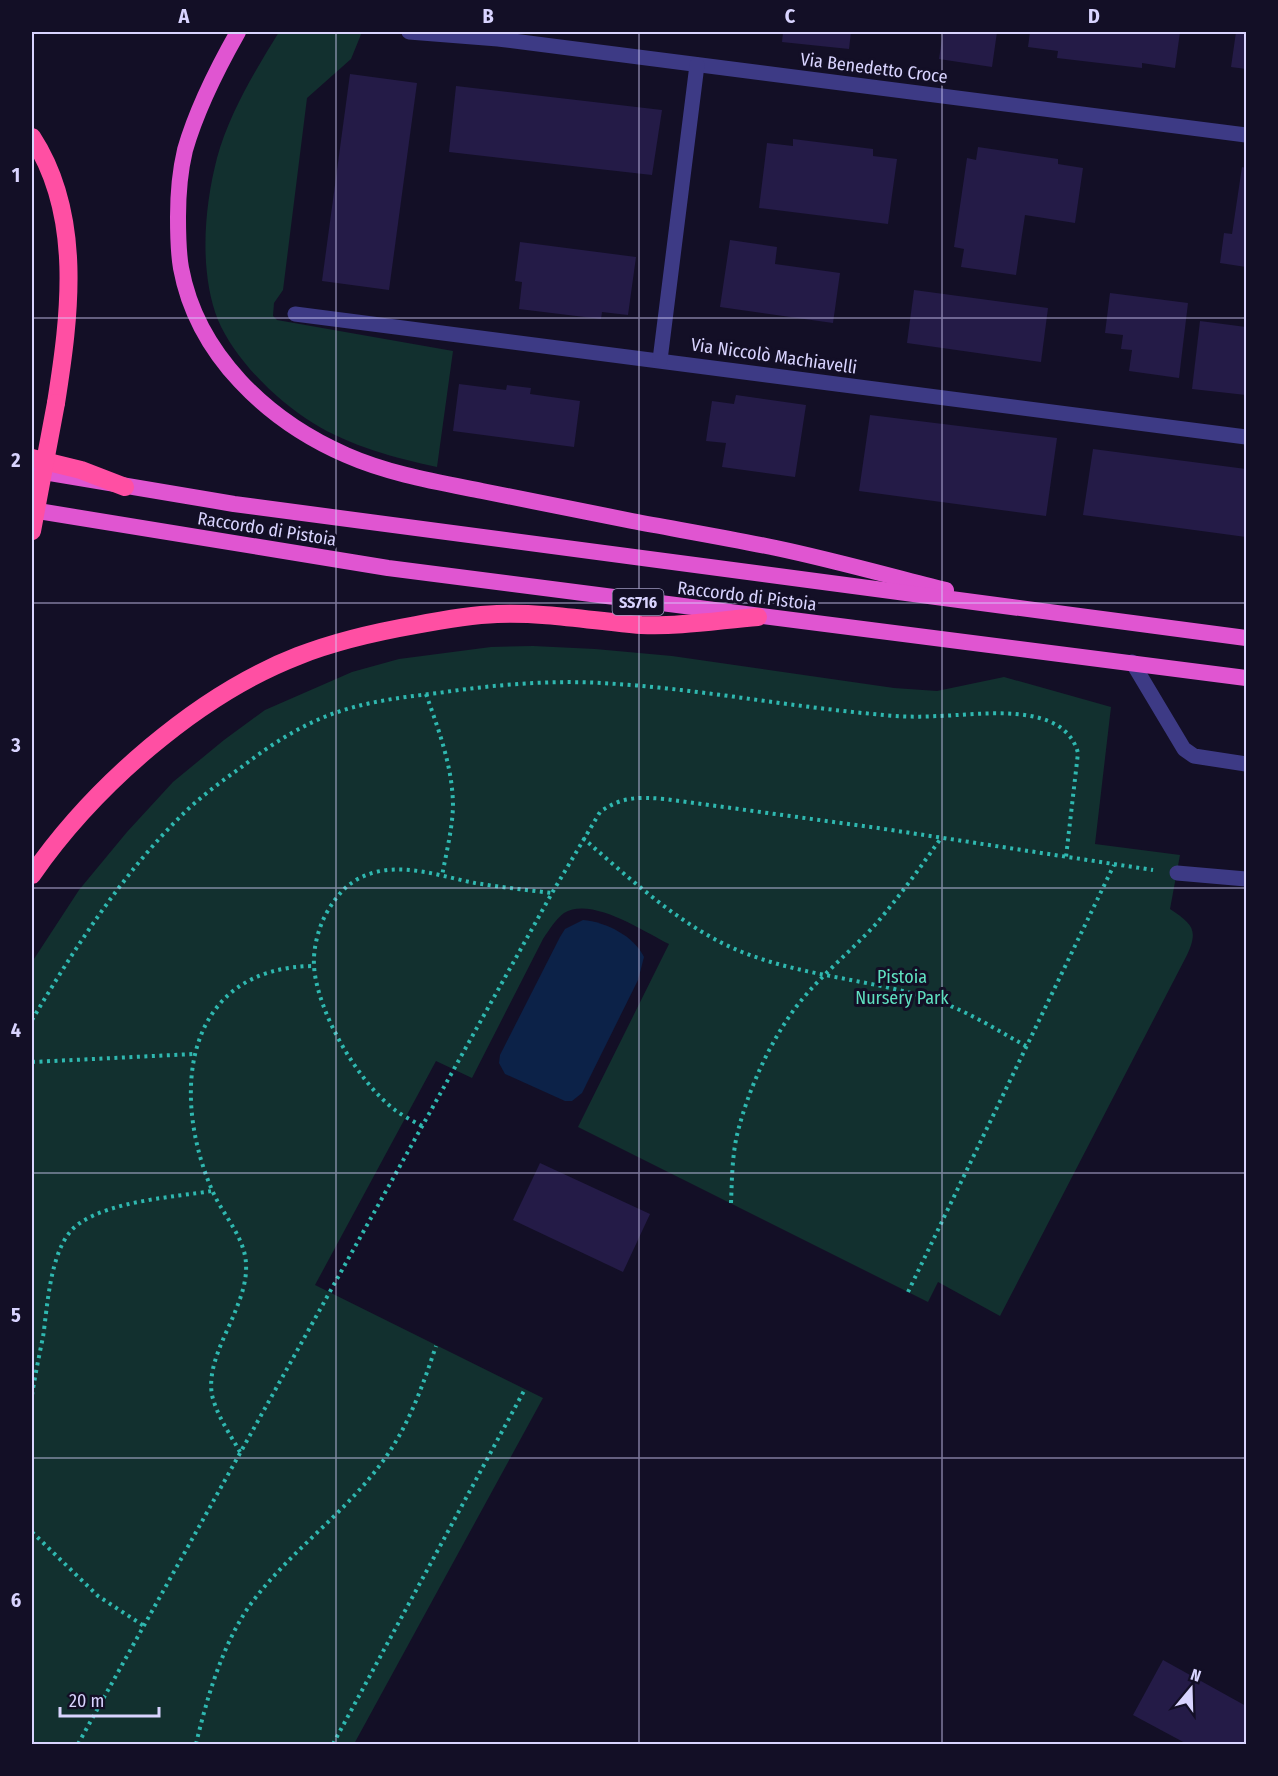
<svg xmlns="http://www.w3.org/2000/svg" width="1278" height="1776" viewBox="0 0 1278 1776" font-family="'Fira Sans Condensed',sans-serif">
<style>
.green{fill:#12302f}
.water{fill:#0c2248}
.building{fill:#241b47}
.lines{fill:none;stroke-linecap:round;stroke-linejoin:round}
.path{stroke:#2fb8b0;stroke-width:4;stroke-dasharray:3 4.5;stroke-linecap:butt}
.service{stroke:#3d3a85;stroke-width:15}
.minor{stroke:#3d3a85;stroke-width:15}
.trunk{stroke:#e055d1;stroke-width:16}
.motorway{stroke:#ff4fa3;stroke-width:18}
.motorway-bridge{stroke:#ff4fa3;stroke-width:18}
.grid{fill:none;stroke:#d9d4ff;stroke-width:1.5;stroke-opacity:0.55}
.labels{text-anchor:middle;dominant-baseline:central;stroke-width:6;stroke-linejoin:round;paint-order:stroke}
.shield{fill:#130f26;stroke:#9e99be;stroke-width:1.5}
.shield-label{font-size:16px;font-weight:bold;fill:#d9d4ff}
.street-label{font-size:18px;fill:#d9d4ff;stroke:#130f26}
.park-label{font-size:18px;fill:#5fe0c0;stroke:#130f26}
.neatline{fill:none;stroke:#d9d4ff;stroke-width:2}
.grid-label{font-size:20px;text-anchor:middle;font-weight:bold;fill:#d9d4ff}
</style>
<rect width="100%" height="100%" fill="#130f26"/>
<g class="green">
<path d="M279,32H362L351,59L307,98L283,290L274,303L273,316L277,320L453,351L437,467C395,458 350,446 313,423C277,401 235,360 218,320C199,272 204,208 217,158C229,114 255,71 279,32Z"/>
<path d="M533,646L595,649L672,656L894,688L937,691L1004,677L1111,707L1095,844L1180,855L1170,909C1192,924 1199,929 1187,955L1000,1316L938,1282L928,1302L578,1127L669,944C643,931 591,896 564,913C555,920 549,930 543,939L472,1078L436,1061L315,1285L543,1398L354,1744H32V962L79,890L127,832L173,782L224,740L265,710L352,672L399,659L491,647Z"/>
</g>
<path class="water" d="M583,920C606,922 634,936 644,957L638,980L582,1093L572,1101H565L505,1074L499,1063L500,1055L560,937L565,929Z"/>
<g class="building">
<path d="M783,32H851L849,49L782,42Z"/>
<path d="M943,32H997L992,67L939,59Z"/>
<path d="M1030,32H1180L1175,68L1142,63V68L1057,58L1058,51L1028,47Z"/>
<path d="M1236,32H1246V69L1231,67Z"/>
<path d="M350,74L417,83L389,290L322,281Z"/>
<path d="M456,86L662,110L652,175L449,152Z"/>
<path d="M793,139L873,149V156L897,159L888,224L759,208L767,143L793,146Z"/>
<path d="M978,147L1058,159V164L1083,168L1075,223L1025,215L1016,275L961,267L964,249L954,247L967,158L976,160Z"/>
<path d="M1242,167L1246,168V267L1220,263L1224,233L1232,234Z"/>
<path d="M730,240L777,247L775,264L840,273L833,323L720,307Z"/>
<path d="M520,242L636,257L628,315L602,312L601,319L519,309L522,282L515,281Z"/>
<path d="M914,290L1048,308L1041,362L907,343Z"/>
<path d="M1110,293L1188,303L1179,378L1129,371L1132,350L1121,349L1123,335L1105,333Z"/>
<path d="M1200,321L1246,327V395L1192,389Z"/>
<path d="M459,384L506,390L507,385L531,388L530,394L580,401L574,447L453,431Z"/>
<path d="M736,395L806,405L795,477L722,467L726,443L706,441L712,401L734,404Z"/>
<path d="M870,415L1057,438L1046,516L859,491Z"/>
<path d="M1093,449L1246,469V537L1083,515Z"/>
<path d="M540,1163L650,1214L623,1272L513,1220Z"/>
<path d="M1163,1660L1246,1706V1744H1187L1133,1715Z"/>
</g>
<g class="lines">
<g class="path">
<path d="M426,694C439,731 453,768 453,807C452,831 446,854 442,876"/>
<path d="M583,838C630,879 684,929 742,952C802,976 867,979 928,998C963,1008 995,1029 1026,1046"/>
<path d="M32,1020C74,949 123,873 182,815C200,797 222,781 243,766C265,749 289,733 315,721C354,703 395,698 438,693C492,685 547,680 601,683C696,688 789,707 884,715C902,717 920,717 938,716C980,715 1064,700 1078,753L1066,857"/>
<path d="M32,1062L194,1054"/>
<path d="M422,1126C413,1121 403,1116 395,1110C358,1082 317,1012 314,966C313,949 318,929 326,914C338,892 352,878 376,872C408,864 444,877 475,883C500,887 526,890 552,893"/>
<path d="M731,1203C732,1179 732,1154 738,1131C749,1088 770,1042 796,1007C819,977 849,953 875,925C899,897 920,868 941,838"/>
<path d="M908,1292L1114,865"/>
<path d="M32,1395C35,1376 39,1356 43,1337C48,1304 50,1242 80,1223C112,1201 173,1197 212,1191"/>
<path d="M240,1452C230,1434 217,1416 212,1395C207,1367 225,1337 235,1312C241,1297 247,1281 246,1264C245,1237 222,1214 212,1190C170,1093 184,967 314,966"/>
<path d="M32,1532L98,1596L144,1626"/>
<path d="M78,1744L552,893L600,812C622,796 639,797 665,799L878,828L1153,870"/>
<path d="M196,1744C207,1698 222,1645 250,1605C288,1553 342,1516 380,1465C407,1430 422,1388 436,1346"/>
<path d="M333,1744L525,1389"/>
</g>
<path class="service" d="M1132,662L1184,749L1194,756L1246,764"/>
<g class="minor">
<path d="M409,32L498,39L1246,135"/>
<path d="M295,314L1246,437"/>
<path d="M660,360L697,65"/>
<path d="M1177,873L1246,879"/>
</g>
<g class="trunk">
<path d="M238,32C217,69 197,108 185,150C180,171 178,195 178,217C178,234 178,251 181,268C197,355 268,421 346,455C389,474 437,482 482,491C532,501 582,511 632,521C680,530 728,538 776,548C833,560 890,576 946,590"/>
<path d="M32,470L234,504L1246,638"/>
<path d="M32,510L388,568L1246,678"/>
</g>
<g class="motorway">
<path d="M32,137C83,215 70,315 56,403"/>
<path d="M32,458L81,470L125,487"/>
<path d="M32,875C93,787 197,695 298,656C336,641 376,632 416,625C442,620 470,615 497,614C545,612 593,621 641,625C679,627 720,620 758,617"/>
</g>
<path class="motorway-bridge" d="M32,531L56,403"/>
</g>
<path class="grid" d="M336,32V1744M639,32V1744M942,32V1744M32,318H1246M32,603H1246M32,888H1246M32,1173H1246M32,1458H1246"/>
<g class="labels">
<rect class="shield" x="612.5" y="589" width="51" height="26" rx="4.5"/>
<g class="shield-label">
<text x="638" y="602">SS716</text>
</g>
<g class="street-label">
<text transform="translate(874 68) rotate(7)">Via Benedetto Croce</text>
<text transform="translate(774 356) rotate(8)">Via Niccolò Machiavelli</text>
<text transform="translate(267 529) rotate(9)">Raccordo di Pistoia</text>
<text transform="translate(747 596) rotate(7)">Raccordo di Pistoia</text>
</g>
<g class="park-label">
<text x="902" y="977">Pistoia<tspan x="902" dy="21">Nursery Park</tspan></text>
</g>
</g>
<rect width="1278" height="1776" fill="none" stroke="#130f26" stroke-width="66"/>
<g transform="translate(1191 1689) rotate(19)" stroke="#130f26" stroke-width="4.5" paint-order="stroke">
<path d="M0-4.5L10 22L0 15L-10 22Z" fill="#d9d4ff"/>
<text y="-9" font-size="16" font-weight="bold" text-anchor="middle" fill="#d9d4ff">N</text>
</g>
<path d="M60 1707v9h99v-9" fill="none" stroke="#d9d4ff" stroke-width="3"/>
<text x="69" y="1707" font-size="18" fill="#d9d4ff" stroke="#130f26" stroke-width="4.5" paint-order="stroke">20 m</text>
<rect x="33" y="33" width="1212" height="1710" class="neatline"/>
<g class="grid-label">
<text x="184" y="23">A</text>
<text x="488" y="23">B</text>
<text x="790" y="23">C</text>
<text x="1094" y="23">D</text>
<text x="16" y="182">1</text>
<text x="16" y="467">2</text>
<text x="16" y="752">3</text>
<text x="16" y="1037">4</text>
<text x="16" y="1322">5</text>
<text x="16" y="1607">6</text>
</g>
</svg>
